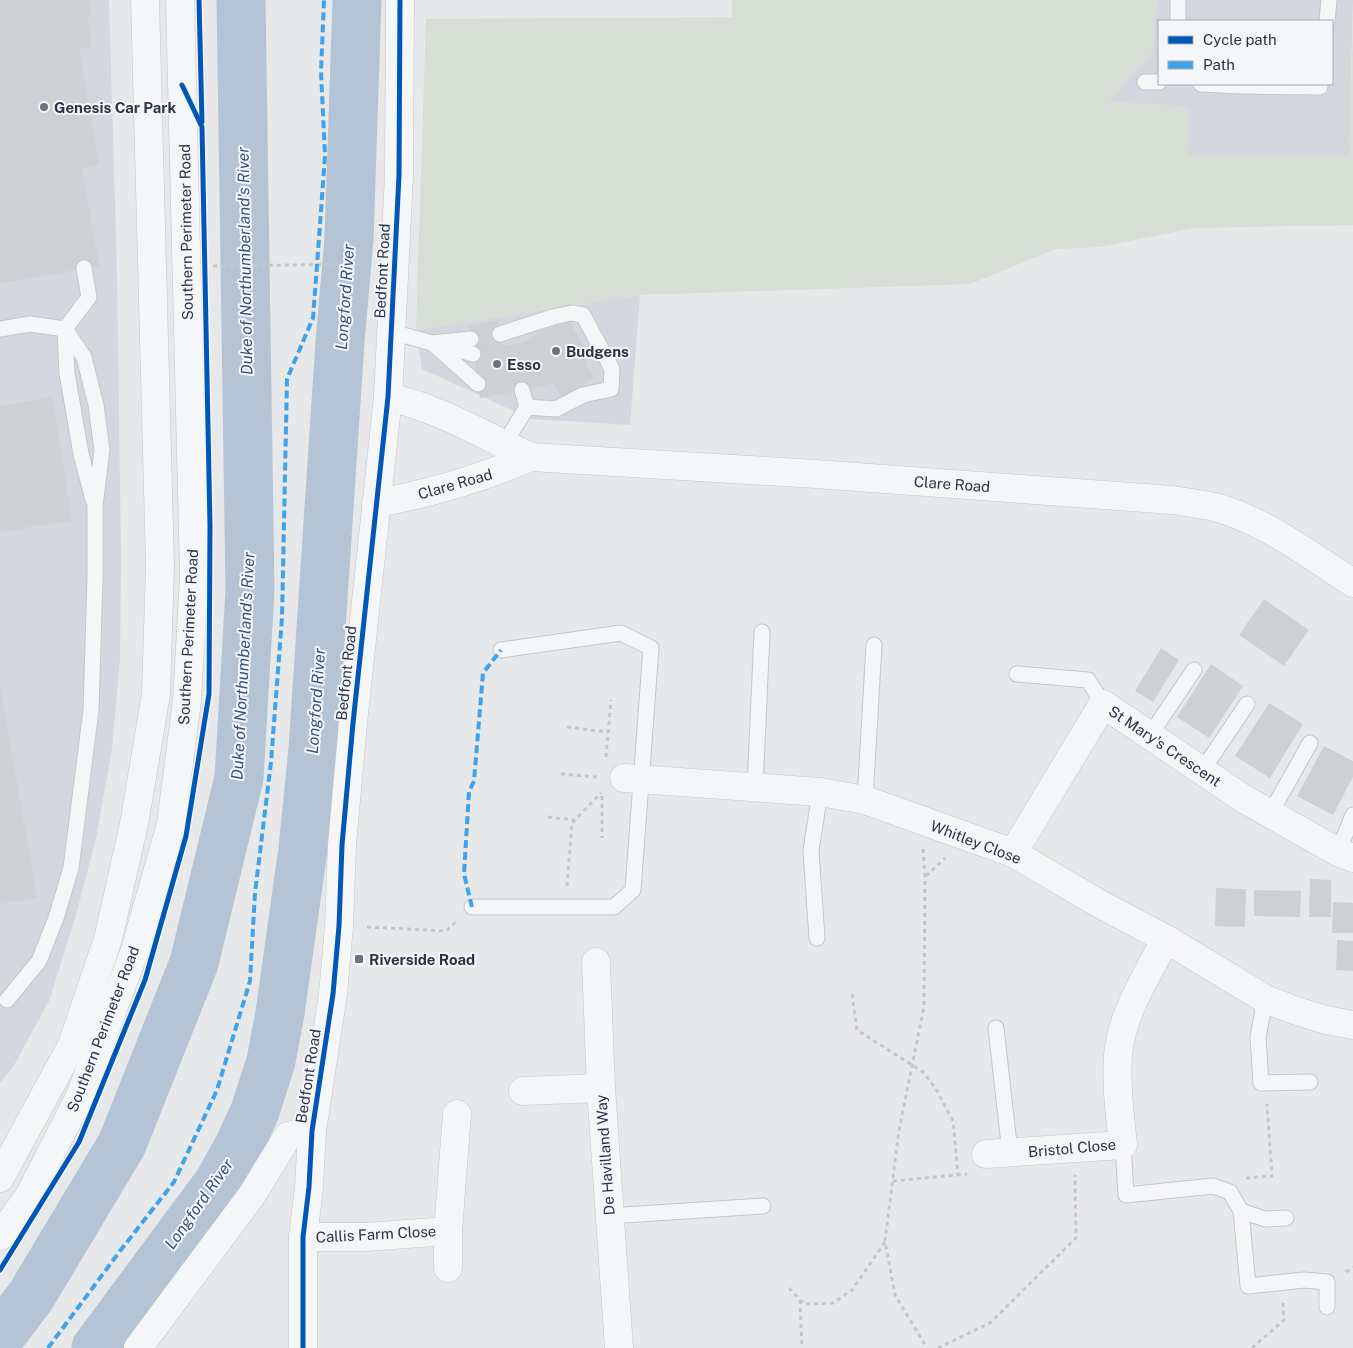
<svg xmlns="http://www.w3.org/2000/svg" width="1353" height="1348" viewBox="0 0 1353 1348" font-family="'Public Sans',sans-serif">
<style>
.built{fill:#d4d7dd;fill-rule:evenodd}
.green{fill:#d6ded6}
.lines{fill:none;stroke-linecap:round;stroke-linejoin:round}
.river{stroke:#b4c4d5;stroke-width:49}
.building{fill:#ced0d3}
.service-casing{stroke:#c4c6c8;stroke-width:17}
.minor-casing{stroke:#c4c6c8;stroke-width:29}
.tertiary-casing{stroke:#c4c6c8;stroke-width:29}
.path{stroke:#c5c6ca;stroke-width:3;stroke-dasharray:4 4;stroke-linecap:butt}
.service{stroke:#f5f6f7;stroke-width:15}
.minor{stroke:#f5f6f7;stroke-width:28}
.tertiary{stroke:#f5f6f7;stroke-width:28}
.quiet{stroke:#3ea3ec;stroke-width:4;stroke-dasharray:8 4;stroke-linecap:butt}
.cycleway-casing{stroke:#f4f6f9;stroke-width:8}
.cycleway{stroke:#0057b8;stroke-width:5}
.poi-dot{fill:#6c737f;stroke:#f4f6f9;stroke-width:2}
.labels{text-anchor:middle;dominant-baseline:central;stroke-width:4;stroke-linejoin:round;paint-order:stroke}
.poi-label{font-size:15px;font-weight:bold;fill:#2b3445;stroke:#f4f6f9;text-anchor:start}
.street-label{font-size:15px;fill:#2b3445;stroke:#f4f6f9}
.water-label{font-size:16px;font-style:italic;fill:#34527a;stroke:#f4f6f9}
</style>
<rect width="100%" height="100%" fill="#e6e8ea"/>
<g class="built">
<path d="M0,0H109L117,272L121,557L120,658L112,749L96,838L76,915L49,1001L13,1067L0,1083Z"/>
<path d="M1157,0H1353L1349,155H1187L1109,101L1152,53ZM1159,21H1332V84H1159Z"/>
<path d="M640,295L630,425L531,419L422,369L416,330Z"/>
</g>
<path class="green" d="M732,0H1157L1152,53L1109,101L1189,106L1188,155H1349L1353,21V225L1195,228L1100,247L1056,249L970,284L640,295L416,330L426,19L732,17Z"/>
<g class="lines">
<g class="river">
<path d="M0,1337L31,1296L122,1144L194,963L239,778L250,590L241,0"/>
<path d="M96,1348L219,1182L239,1146L255,1111L271,1061L280,1013L303,849L313,749L340,342L349,239L357,0"/>
</g>
</g>
<g class="building">
<path d="M0,0H88L91,17H87L92,47L79,49L99,165L82,168L99,266L0,283Z"/>
<path d="M568,319L591,358L584,362L594,378L562,397L552,382L547,385L480,398L469,325L498,321L502,346L522,343L556,322L559,326Z"/>
<path d="M52,398L72,520L0,532V406Z"/>
<path d="M1264,599L1309,630L1284,666L1239,635Z"/>
<path d="M1161,648L1179,660L1153,702L1135,691Z"/>
<path d="M1211,664L1243,686L1209,738L1177,717Z"/>
<path d="M0,686L37,898L0,904Z"/>
<path d="M1269,703L1303,724L1270,778L1235,756Z"/>
<path d="M1324,746L1353,761V777L1333,815L1297,796Z"/>
<path d="M1310,879L1331,880V917H1309Z"/>
<path d="M1216,888L1246,889L1245,927L1215,926Z"/>
<path d="M1254,890L1301,891L1300,917L1254,916Z"/>
<path d="M1333,902L1353,903V933H1332Z"/>
<path d="M1337,940L1353,941V971L1336,970Z"/>
</g>
<g class="lines">
<g class="service-casing">
<g id="service">
<path d="M1178,21V0"/>
<path d="M1327,21L1329,0"/>
<path d="M1145,82H1159"/>
<path d="M1201,84L1240,86L1320,87V84"/>
<path d="M84,268L89,297L65,329L67,373L81,454L93,500"/>
<path d="M0,329L30,324L65,329"/>
<path d="M392,332L432,343L471,339"/>
<path d="M500,334L553,317L572,313L583,315L612,369L611,389L583,395L556,409L527,407L501,449"/>
<path d="M432,343L478,384"/>
<path d="M441,345L473,354"/>
<path d="M522,390L527,407"/>
<path d="M1017,674L1088,680L1103,704"/>
<path d="M1150,735L1194,670"/>
<path d="M1202,771L1247,704"/>
<path d="M755,788L762,632"/>
<path d="M865,800L874,645"/>
<path d="M1270,814L1310,743"/>
<path d="M1338,852L1353,815"/>
<path d="M472,907H614L633,890L651,648L621,633L501,650"/>
<path d="M817,938L811,851L820,792"/>
<path d="M1265,999L1258,1038L1261,1083L1310,1082"/>
<path d="M7,1000L39,961L56,918L71,868L91,710L95,578V506L102,450L96,405L84,357L65,329"/>
<path d="M996,1028L1010,1153"/>
<path d="M1123,1145L1126,1195L1213,1186L1230,1192L1241,1211L1248,1286L1304,1280L1327,1282V1307"/>
<path d="M1241,1211L1265,1219L1286,1218"/>
<path d="M609,1216L763,1206"/>
</g>
</g>
<g class="minor-casing">
<g id="minor">
<path d="M388,397C439,408 484,436 531,457L816,474L1172,500C1189,503 1208,504 1225,510C1272,526 1311,556 1353,583"/>
<path d="M376,503C430,494 481,478 531,457"/>
<path d="M624,778L820,792L865,800L1013,853L1098,903L1166,939L1265,999L1297,1011L1326,1020L1353,1025"/>
<path d="M1013,853L1103,704L1244,799L1338,852L1353,858"/>
<path d="M596,962L601,1088L619,1348"/>
<path d="M523,1091L601,1088"/>
<path d="M986,1154L1123,1145C1120,1116 1116,1086 1118,1056C1121,1015 1147,975 1166,939"/>
<path d="M303,1237H366L448,1231"/>
<path d="M448,1268V1231L457,1114"/>
<path d="M138,1348L252,1195L288,1136L312,1131"/>
<path d="M303,1348V1237L309,1187L312,1131L333,994L339,926L342,845L353,723L388,397L399,175L400,0"/>
</g>
</g>
<g class="tertiary-casing">
<g id="tertiary">
<path d="M0,1178L72,1045L108,939L134,824L156,694L160,565L145,0"/>
<path d="M0,1236L29,1196L81,1094L135,950L171,824L187,701L194,576L180,0"/>
</g>
</g>
<g class="path">
<path d="M213,266L369,264"/>
<path d="M567,727L608,732"/>
<path d="M606,757L611,700"/>
<path d="M561,774L597,777"/>
<path d="M602,796V838"/>
<path d="M548,817L574,820"/>
<path d="M923,849L925,876L924,1007L899,1130L885,1241L895,1295L927,1348"/>
<path d="M926,876L945,858"/>
<path d="M567,886L572,823L601,793"/>
<path d="M367,927L446,931L457,921"/>
<path d="M852,994L857,1030L923,1072L936,1089L953,1121L958,1175"/>
<path d="M1246,1178L1272,1176L1267,1104"/>
<path d="M893,1181L967,1174"/>
<path d="M1346,1272L1353,1267"/>
<path d="M789,1288L804,1304L833,1303L852,1290L885,1242"/>
<path d="M800,1300L802,1348"/>
<path d="M938,1348L990,1323L1076,1238L1075,1175"/>
<path d="M1252,1348L1284,1320L1283,1303"/>
</g>
<use href="#service" class="service"/>
<use href="#minor" class="minor"/>
<use href="#tertiary" class="tertiary"/>
<g class="quiet">
<path d="M472,907L464,874L469,792L474,781L483,673L501,650"/>
<path d="M48,1348L120,1251L174,1182L217,1090L250,981L255,893L271,762L282,618L287,379L313,318L317,265L325,156L321,71L324,0"/>
</g>
<g class="cycleway-casing">
<g id="cycleway">
<path d="M199,0L202,122"/>
<path d="M0,1270L79,1142L145,980L186,836L209,694L210,526L202,127L182,85"/>
<path d="M303,1348V1237L309,1187L312,1131L333,994L339,926L342,845L353,723L388,397L399,175L400,0"/>
</g>
</g>
<use href="#cycleway" class="cycleway"/>
</g>
<g class="poi-dot">
<circle cx="44" cy="107" r="5"/>
<circle cx="556" cy="351" r="5"/>
<circle cx="497" cy="364" r="5"/>
<rect x="354" y="954" width="10" height="10" rx="2.5"/>
</g>
<g class="labels">
<g class="poi-label">
<text x="54" y="107">Genesis Car Park</text>
<text x="566" y="351">Budgens</text>
<text x="507" y="364">Esso</text>
<text x="369" y="959">Riverside Road</text>
</g>
<g class="street-label">
<text transform="translate(186 232) rotate(-91)">Southern Perimeter Road</text>
<text transform="translate(382 271) rotate(-87)">Bedfont Road</text>
<text transform="translate(455 484) rotate(-16)">Clare Road</text>
<text transform="translate(952 484) rotate(4)">Clare Road</text>
<text transform="translate(188 637) rotate(-87)">Southern Perimeter Road</text>
<text transform="translate(346 673) rotate(-84)">Bedfont Road</text>
<text transform="translate(1165 746) rotate(34)">St Mary's Crescent</text>
<text transform="translate(976 842) rotate(21)">Whitley Close</text>
<text transform="translate(103 1029) rotate(-69)">Southern Perimeter Road</text>
<text transform="translate(308 1076) rotate(-81)">Bedfont Road</text>
<text transform="translate(1072 1148) rotate(-5)">Bristol Close</text>
<text transform="translate(605 1155) rotate(-94)">De Havilland Way</text>
<text transform="translate(376 1234) rotate(-3)">Callis Farm Close</text>
</g>
<g class="water-label">
<text transform="translate(245 261) rotate(-91)">Duke of Northumberland's River</text>
<text transform="translate(345 297) rotate(-86)">Longford River</text>
<text transform="translate(243 666) rotate(-87)">Duke of Northumberland's River</text>
<text transform="translate(316 701) rotate(-86)">Longford River</text>
<text transform="translate(199 1204) rotate(-55)">Longford River</text>
</g>
</g>
<rect x="1158" y="20" width="175" height="65" fill="#f4f6f9" stroke="#a4a8b1"/>
<rect x="1168" y="36" width="25" height="8" fill="#0057b8" stroke="#a4a8b1"/>
<text x="1203" y="45" font-size="15" fill="#2b3445">Cycle path</text>
<rect x="1168" y="61" width="25" height="8" fill="#3ea3ec" stroke="#a4a8b1"/>
<text x="1203" y="70" font-size="15" fill="#2b3445">Path</text>
</svg>
